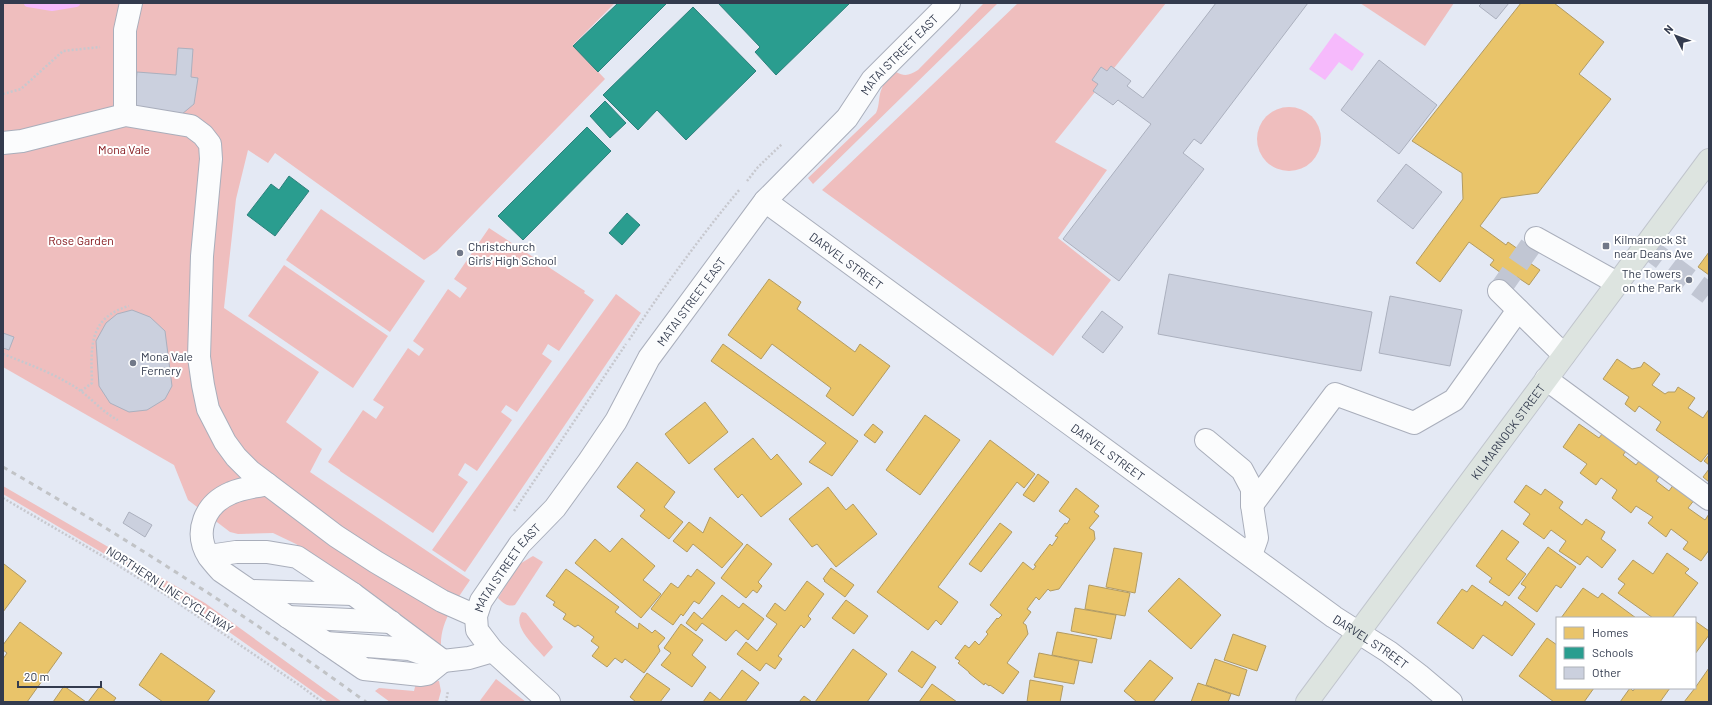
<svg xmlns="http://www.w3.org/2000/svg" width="1712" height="705" viewBox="0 0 1712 705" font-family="Barlow,sans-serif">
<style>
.green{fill:#efbebe}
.water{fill:#f6bafc}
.homes{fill:#e9c46a;stroke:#b29b62}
.schools{fill:#2a9d8f;stroke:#2d807c}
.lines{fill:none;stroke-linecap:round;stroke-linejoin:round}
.stream{stroke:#f6bafc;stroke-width:8}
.building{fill:#cbd0de;stroke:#abb0be}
.minor-tunnel{stroke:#c1c6d3;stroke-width:22;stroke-dasharray:22 11;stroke-linecap:butt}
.minor-casing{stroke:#a9aebb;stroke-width:24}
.major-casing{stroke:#c1c5cd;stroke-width:24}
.path{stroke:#c7c8ce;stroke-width:2.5;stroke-dasharray:2 2;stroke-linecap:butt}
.minor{stroke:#fbfcfd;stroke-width:22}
.major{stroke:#dde4e0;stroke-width:22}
.rail{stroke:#c1c3c6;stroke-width:3;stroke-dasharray:5 5;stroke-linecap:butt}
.poi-dot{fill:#717888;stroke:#fff;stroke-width:1.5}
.labels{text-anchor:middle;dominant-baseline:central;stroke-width:4;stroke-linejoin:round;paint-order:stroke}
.street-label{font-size:12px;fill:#333b4e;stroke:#fff}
.park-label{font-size:12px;fill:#811115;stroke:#fff}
.poi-label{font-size:12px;fill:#333b4e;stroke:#fff;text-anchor:start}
</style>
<rect width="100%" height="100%" fill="#e4e9f4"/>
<g class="green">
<path d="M3,3H615L573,45L605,79L437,251L424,260L275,153L268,163L248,150L236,199L224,308L319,372L286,422L322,449L310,472L470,580C457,600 440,621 441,646L296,544L273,533L238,534L230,532L188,500L174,465L3,367Z"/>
<path d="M984,3H998L813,184L808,178L876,113C880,105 878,96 882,88C884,81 891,76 896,72C905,77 910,75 918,70Z"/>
<path d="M1018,3H1166L1055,142L1107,170L1058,238L1111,280L1053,356L822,190Z"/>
<path d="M1360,3H1454L1425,46Z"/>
<circle cx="1289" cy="139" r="32"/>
<path d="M321,209L425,281L390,332L286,260Z"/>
<path d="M489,228L585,291L584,293L594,300L559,351L548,344L542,354L552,361L517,412L506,405L501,412L512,420L477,471L465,463L458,475L468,482L433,533L340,471V470L328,462L363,410L376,419L384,407L373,400L408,348L419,356L424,349L413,341L448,289L460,298L467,288L454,279Z"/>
<path d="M284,265L388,336L353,388L248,316Z"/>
<path d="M616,294L641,313L465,572L432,550Z"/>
<path d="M3,486L205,603L342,702H328L191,605L3,494Z"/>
<path d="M533,556L543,562L515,605C507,607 503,603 498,598L518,565Z"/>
<path d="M522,612L526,613L553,647L544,657C536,647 511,626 522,612Z"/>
<path d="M496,679L526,702H479Z"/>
<path d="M439,681L441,691L438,702H390L375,691L379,688L414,691L416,683Z"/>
</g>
<path class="water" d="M1335,33L1364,54L1352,71L1339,62L1325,80L1309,69Z"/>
<g class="homes">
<path d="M1521,3H1554L1604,42L1579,74L1611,99L1538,193L1501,198L1480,226L1506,245L1508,242L1525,254L1529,257L1527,261L1540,270L1529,285L1517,277L1513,282L1508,278L1490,265L1494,260L1469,242L1440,282L1416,263L1463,199L1462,173L1412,141Z"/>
<path d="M1709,252V275L1698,267Z"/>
<path d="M769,279L801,302L797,309L855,352L860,344L890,366L853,416L826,396L831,388L772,344L761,359L728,335Z"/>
<path d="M723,344L858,441L832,476L809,462L826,443L711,361Z"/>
<path d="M1617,359L1632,369L1641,367L1644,362L1660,374L1652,385L1665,394L1668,392H1675L1678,387L1695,398L1688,408L1703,418L1709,409V452L1701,462L1656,430L1661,422L1639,406L1635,412L1625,404L1629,397L1603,379Z"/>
<path d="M705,402L728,432L689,464L665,434Z"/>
<path d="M925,415L960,440L920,495L886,470Z"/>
<path d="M873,424L883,432L875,443L864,435Z"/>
<path d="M1579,424L1599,438L1605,430L1629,447L1623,455L1636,465L1642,457L1662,472L1656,481L1669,491L1674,484L1695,499L1688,508L1705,520L1709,514V550L1701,561L1683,549L1688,542L1671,529L1666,537L1648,523L1653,517L1636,506L1631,513L1612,498L1617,490L1601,478L1596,485L1580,473L1587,464L1563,447Z"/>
<path d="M753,438L771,460L777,454L802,484L761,517L742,494L738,498L714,469Z"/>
<path d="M990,440L1035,474L1024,488L1017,482L938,587L958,602L941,625L936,620L928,630L877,592Z"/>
<path d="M1709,455V465L1704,461Z"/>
<path d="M637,462L675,492L664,507L683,522L669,539L640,516L645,510L617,487Z"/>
<path d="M1709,469V482L1703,477Z"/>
<path d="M1038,474L1049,482L1034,502L1023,495Z"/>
<path d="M1526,485L1541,495L1545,489L1563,502L1559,508L1582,525L1586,519L1605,532L1601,539L1616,550L1602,568L1587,556L1580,565L1559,551L1566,541L1551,530L1544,539L1523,524L1530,514L1514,502Z"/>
<path d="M828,487L846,510L853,504L877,534L836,567L817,544L812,547L789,519Z"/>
<path d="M1076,488L1099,506L1094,512L1099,516L1089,528L1094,531L1095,539L1059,589L1050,591L1048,589L1039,600L1036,597L1027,609L1031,612L1023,623L1026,625L1028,634L1007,663L1019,672L1003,694L990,685L989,686L985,683L984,685L969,673V672L958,663L960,661L955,658L965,645L969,648L975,641L979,645L988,634L986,632L997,618L998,619L1002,615L990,605L1023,562L1033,570L1036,566L1034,565L1050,544L1052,546L1058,537L1055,536L1065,523L1067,524L1070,519L1059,511Z"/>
<path d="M710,517L743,544L722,568L693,544L687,552L673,541L689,522L703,533Z"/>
<path d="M1000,523L1012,532L981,572L969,564Z"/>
<path d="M1502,530L1519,542L1506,559L1526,574L1509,596L1489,582L1492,578L1476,566Z"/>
<path d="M622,538L655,566L643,580L661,594L641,618L575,563L595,539L610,552Z"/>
<path d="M747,544L772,564L758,582L762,586L757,593L753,590L746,598L721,578Z"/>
<path d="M1548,547L1576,567L1561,588L1556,585L1537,612L1518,598L1526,587L1521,584Z"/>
<path d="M1114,548L1142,553L1135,593L1106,587Z"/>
<path d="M1667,553L1689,569L1685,573L1698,583L1672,618H1653L1618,593L1625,584L1618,579L1633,560L1653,574Z"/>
<path d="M4,564L26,581L3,612V565Z"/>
<path d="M831,568L854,585L845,597L824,581L825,580L823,579Z"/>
<path d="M566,569L619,607L615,612L638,629L639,623L652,633L655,630L665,638L658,646L660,651L644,673L625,659L622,663L615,658L607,667L592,656L599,647L591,641L594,637L578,625L575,627L563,619L566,614L553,605L555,602L546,596Z"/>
<path d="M697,569L715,583L699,604L694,601L683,616L681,614L673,625L651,609L671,583L678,588L688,575L691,577Z"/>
<path d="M1179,578L1221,615L1191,649L1148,611Z"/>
<path d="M807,581L824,594L808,616L811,619L804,628L801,625L778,656L782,659L775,669L766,663L760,671L737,654L746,642L757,651L777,624L766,616L775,603L785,611Z"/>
<path d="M1089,585L1130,593L1125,616L1085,609Z"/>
<path d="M1472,585L1502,606L1505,601L1535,624L1512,656L1483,635L1473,649L1437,623L1462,589L1467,592Z"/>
<path d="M1583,588L1598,598L1602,593L1636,618H1561Z"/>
<path d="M722,595L739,608L743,603L764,619L748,640L736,630L726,641L702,623L696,631L686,623L694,612L702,619Z"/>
<path d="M846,600L868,616L854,634L832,618Z"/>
<path d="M1075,608L1116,615L1111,639L1071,631Z"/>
<path d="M1695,621L1709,631V635L1695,654Z"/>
<path d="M20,622L62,653L27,702H3V659L7,653L3,650V645Z"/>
<path d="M681,624L703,640L692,655L706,667L692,687L661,665L671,653L664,648Z"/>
<path d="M1057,632L1097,639L1092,663L1052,655Z"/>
<path d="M1233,634L1266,646L1257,671L1224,660Z"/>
<path d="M1547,638L1557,645V688H1594L1584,702H1554L1519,676Z"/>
<path d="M853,649L887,674L867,702H815Z"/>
<path d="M912,651L936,667L922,688L898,671Z"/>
<path d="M161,653L215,691L207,702H163L139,685Z"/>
<path d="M1039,653L1079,661L1074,684L1034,677Z"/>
<path d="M1215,659L1247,670L1239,696L1206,685Z"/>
<path d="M1150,660L1173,678L1153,702H1137L1124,691Z"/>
<path d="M1709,668V702H1684L1695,688Z"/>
<path d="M742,670L759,683L745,702H703L710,692L720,700Z"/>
<path d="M647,673L670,689L660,702H636L630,697Z"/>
<path d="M1030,680L1063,686L1060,702H1027Z"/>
<path d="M1198,683L1231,694L1228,702H1191Z"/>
<path d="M932,684L957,702H919Z"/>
<path d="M64,686L86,702H53Z"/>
<path d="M100,686L116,698L113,702H88Z"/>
<path d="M1630,688L1633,691L1635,688H1670L1660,702H1620Z"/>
<path d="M804,696L812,702H799Z"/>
</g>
<g class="schools">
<path d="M618,3H667L598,72L573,46Z"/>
<path d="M718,3H850L776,75L755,52L760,47Z"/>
<path d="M693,7L756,71L686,140L657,110L638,130L603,95Z"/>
<path d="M605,101L626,123L610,138L590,116Z"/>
<path d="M587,127L611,151L523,240L498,216Z"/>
<path d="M289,176L309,191L275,236L247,215L271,184L279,190Z"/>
<path d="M627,213L640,225L622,245L609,233Z"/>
</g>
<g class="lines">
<path class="stream" d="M28,3L52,7L76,3"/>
</g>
<g class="building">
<path d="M1216,3H1308L1201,144L1194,139L1183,153L1204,169L1119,281L1063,239L1151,124L1118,100L1113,105L1106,100L1093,91L1098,84L1092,80L1101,67L1107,71L1111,66L1131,81L1127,86L1143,98Z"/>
<path d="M1482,3H1509L1496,19L1479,6Z"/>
<path d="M178,48L193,49L191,77L198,78L194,104L182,114L134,108L137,72L176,75Z"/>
<path d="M1379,60L1437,105L1399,154L1341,110Z"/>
<path d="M1406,164L1442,192L1413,229L1377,201Z"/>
<path d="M1169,274L1372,312L1361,371L1158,334Z"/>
<path d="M1390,296L1462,310L1450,366L1379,353Z"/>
<path d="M132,310L150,317L165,331L172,386L165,399L147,410L129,412L110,403L99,386L96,341L106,323L117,314Z"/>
<path d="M1102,311L1123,327L1103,353L1082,337Z"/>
<path d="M3,333L14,337L9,350L3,348Z"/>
<path d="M129,512L152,525L145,537L123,523Z"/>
</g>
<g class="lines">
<g class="minor-tunnel">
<path d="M1645,246L1709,294"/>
<path d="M1499,291L1536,238"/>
</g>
<g class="minor-casing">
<g id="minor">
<path d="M125,115V30L131,3"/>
<path d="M3,143L22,141L125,115L191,126L203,135L210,144L211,159L202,256L199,357L203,385L208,409L225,442L236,457L250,471L336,536L376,562L442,601L476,616"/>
<path id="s1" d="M765,201L1334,617L1389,652L1419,675L1451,702"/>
<path d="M1536,238L1617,283"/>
<path d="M1499,291L1564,355"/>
<path d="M1546,379L1709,499"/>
<path d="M1206,440L1242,470L1252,489V505L1257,538L1251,555"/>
<path d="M267,484C255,487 242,488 231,493C205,504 193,532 209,557C213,562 217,567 221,571L364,669L421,675L427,674L443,661"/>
<path d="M1252,505L1335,394L1414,423L1454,400L1518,310"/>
<path d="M209,556L236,552H267L297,557L353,594L443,661"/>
<path d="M251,591L353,594"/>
<path d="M288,617L391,622"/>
<path d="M326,643L409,649L443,661L469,658L493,651"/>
<path id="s2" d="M549,702L493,651L483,638L477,630L476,616L481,601L520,544L555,508L589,461L616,421L649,358L765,201L847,118L872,80L949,3"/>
</g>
</g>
<g class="major-casing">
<g id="major">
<path id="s3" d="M1307,702L1709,160"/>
</g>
</g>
<g class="path">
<path d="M3,94L21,89L63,51L100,47"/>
<path d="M747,181L758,167L782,144"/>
<path d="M629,340C663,288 700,237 740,189"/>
<path d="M3,354C26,363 63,377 82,392C94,401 104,413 118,420"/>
<path d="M81,391L92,383C91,347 88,318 129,306"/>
<path d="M3,498L106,558L169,597L302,687L322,702"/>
<path d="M514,511L626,344"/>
<path d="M446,702L448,691"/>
</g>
<use href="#minor" class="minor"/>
<use href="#major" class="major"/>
<path class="rail" d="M3,467C128,539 249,617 366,702"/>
</g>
<g class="poi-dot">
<rect x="1602" y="242" width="8" height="8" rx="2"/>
<circle cx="460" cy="253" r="4"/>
<circle cx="1689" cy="280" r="4"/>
<circle cx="133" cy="363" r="4"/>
</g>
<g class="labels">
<g class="street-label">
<text stroke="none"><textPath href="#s2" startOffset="823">MATAI STREET EAST</textPath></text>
<text stroke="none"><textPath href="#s1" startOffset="101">DARVEL STREET</textPath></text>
<text stroke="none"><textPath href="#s2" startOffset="499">MATAI STREET EAST</textPath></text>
<text stroke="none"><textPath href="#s3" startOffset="337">KILMARNOCK STREET</textPath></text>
<text stroke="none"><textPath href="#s1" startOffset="425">DARVEL STREET</textPath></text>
<text stroke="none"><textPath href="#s2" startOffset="174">MATAI STREET EAST</textPath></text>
<text transform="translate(170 589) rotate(33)">NORTHERN LINE CYCLEWAY</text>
<text stroke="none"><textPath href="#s1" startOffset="749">DARVEL STREET</textPath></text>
</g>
<g class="park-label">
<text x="124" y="149">Mona Vale</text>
<text x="81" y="240">Rose Garden</text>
</g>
<g class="poi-label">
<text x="1614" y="239">Kilmarnock St<tspan x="1614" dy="14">near Deans Ave</tspan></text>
<text x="468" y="246">Christchurch<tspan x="468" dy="14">Girls' High School</tspan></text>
<text x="1681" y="273" text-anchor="end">The Towers<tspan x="1681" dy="14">on the Park</tspan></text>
<text x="141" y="356">Mona Vale<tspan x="141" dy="14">Fernery</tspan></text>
</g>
</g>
<rect width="1712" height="705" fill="none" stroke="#333b4e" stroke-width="8"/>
<rect x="1556" y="617" width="140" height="72" fill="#ffffff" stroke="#adb1b8"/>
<rect x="1564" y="627" width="20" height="12" fill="#e9c46a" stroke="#adb1b8"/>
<text x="1592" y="637" font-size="12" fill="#333b4e">Homes</text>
<rect x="1564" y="647" width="20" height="12" fill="#2a9d8f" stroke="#adb1b8"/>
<text x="1592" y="657" font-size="12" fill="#333b4e">Schools</text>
<rect x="1564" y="667" width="20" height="12" fill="#cbd0de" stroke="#adb1b8"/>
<text x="1592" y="677" font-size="12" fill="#333b4e">Other</text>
<g transform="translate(1676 36) rotate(312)" stroke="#ffffff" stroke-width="3" paint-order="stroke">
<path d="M0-3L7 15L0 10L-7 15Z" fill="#333b4e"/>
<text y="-6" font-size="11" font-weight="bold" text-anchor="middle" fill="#333b4e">N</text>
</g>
<path d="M18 681v6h83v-6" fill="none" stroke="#333b4e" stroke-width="2"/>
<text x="24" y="681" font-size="12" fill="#333b4e" stroke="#ffffff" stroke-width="3" paint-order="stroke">20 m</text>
</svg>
